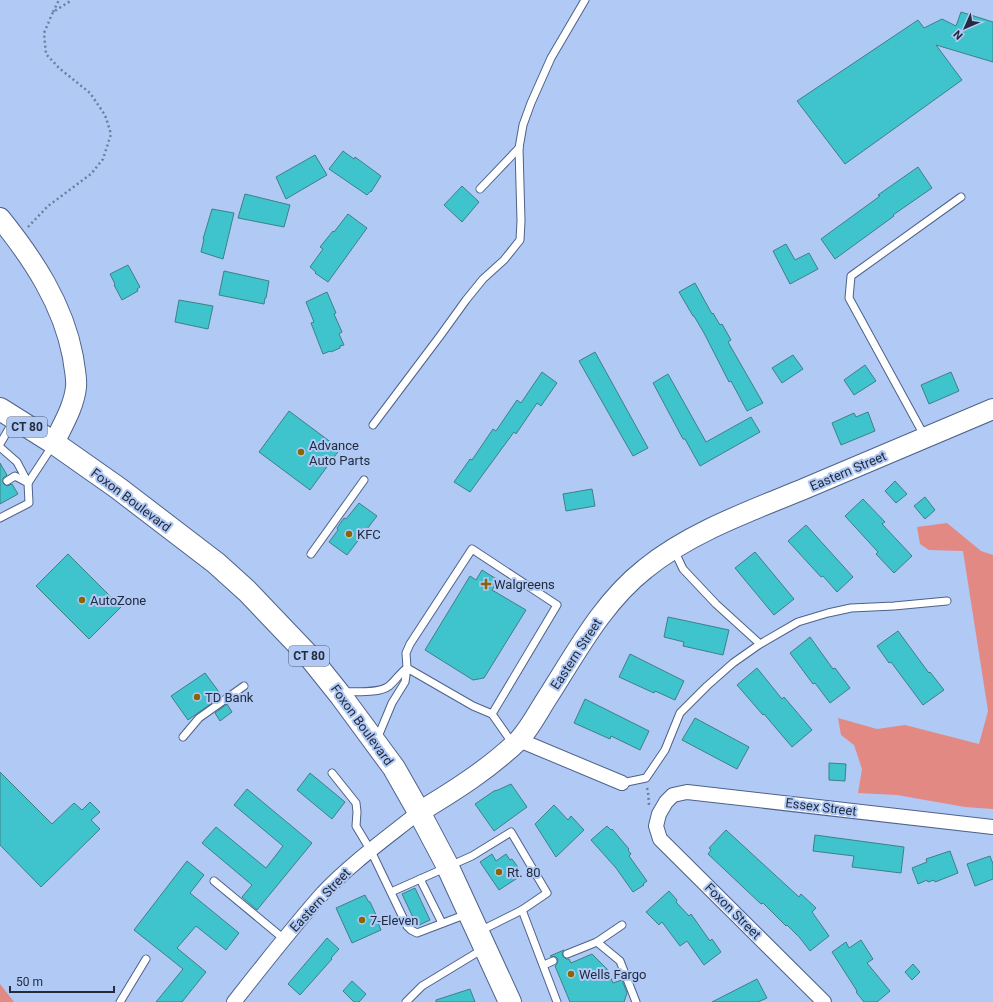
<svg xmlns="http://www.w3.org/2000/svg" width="993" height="1002" viewBox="0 0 993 1002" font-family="Roboto,sans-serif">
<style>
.green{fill:#e38984}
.building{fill:#3fc4ce;stroke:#3e8086}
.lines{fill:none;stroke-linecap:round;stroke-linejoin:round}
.lane-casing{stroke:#4e6289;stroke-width:9}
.street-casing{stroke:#4e6289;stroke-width:16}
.secondary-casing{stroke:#4e6289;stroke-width:22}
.primary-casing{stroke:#4e6289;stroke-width:24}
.path{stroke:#6d7d9c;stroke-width:2.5;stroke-dasharray:2 3;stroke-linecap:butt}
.lane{stroke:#fff;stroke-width:7}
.street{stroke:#fff;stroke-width:14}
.secondary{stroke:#fff;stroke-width:20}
.primary{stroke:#fff;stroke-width:22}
.poi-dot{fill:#8a6504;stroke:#b1c9f5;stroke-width:1.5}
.labels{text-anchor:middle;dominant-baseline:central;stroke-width:4;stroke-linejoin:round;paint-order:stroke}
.shield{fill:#b1c9f5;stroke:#4e5b74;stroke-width:1}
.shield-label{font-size:12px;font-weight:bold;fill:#232c3d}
.poi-label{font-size:13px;fill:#232c3d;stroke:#b1c9f5;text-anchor:start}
.street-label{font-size:13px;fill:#232c3d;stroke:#b1c9f5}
</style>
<rect width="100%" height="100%" fill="#b1c9f5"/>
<g class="green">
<path d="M947,523L981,551L993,555V809L965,807L897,795L858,793L862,769L854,745L841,735L838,718L877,729L905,725L979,744L988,711L963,551L929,550L920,544L917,527Z"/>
<path d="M0,984L14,1002H0Z"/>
</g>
<g class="building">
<path d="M961,12L993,22V62L936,45L962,80L845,164L797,101L918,20L924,28L942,19L956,26Z"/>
<path d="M343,151L354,159L355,157L381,176L371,192V191L367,195L329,169Z"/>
<path d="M315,155L327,175L286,199L276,177Z"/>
<path d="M918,167L932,188L893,215L894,216L835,259L821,239L880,196L878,195Z"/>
<path d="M462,186L479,202L462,222L444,205Z"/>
<path d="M245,194L290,205L284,227L238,218Z"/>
<path d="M212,209L234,213L223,259L201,252L204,239H203Z"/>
<path d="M348,214L367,228L328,282L315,273L316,272L310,267L323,249L320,247L333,231L334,232Z"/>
<path d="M786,244L795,260L809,253L818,269L790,284L773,251Z"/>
<path d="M128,265L140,287L137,289L138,291L122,300L114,285L115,284L110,274Z"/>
<path d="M224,271L269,281L266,298H265L264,304L219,295Z"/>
<path d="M695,283L712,314L713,313L720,325L722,324L731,340L728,342L763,403L747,411L731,381L729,382L704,333L694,316H693L679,292Z"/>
<path d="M327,292L336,313L334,314L342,332L339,334L344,345L340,346V348L331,352L330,351L323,354L311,323L314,322L306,302Z"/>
<path d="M179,300L213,306L208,329L175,322Z"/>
<path d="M595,352L648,448L633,456L579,361Z"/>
<path d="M793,355L803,369L782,383L772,368Z"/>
<path d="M865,365L876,381L854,395L844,380Z"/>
<path d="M542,372L557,383L541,406L537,403L516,434L514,432L470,492L454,482L470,459L472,460L493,429L496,431L517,400L521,403Z"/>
<path d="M951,372L959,391L929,404L921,385Z"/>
<path d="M668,374L706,442L751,417L760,432L700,466L685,439H683L653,383Z"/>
<path d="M289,411L340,449L310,490L259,452Z"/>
<path d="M868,412L875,431L841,445L832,423L854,413L856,417Z"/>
<path d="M0,463L7,475L3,478V483L7,486L12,484L18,494L0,504Z"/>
<path d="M895,481L907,494L896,503L885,491Z"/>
<path d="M592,489L595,506L566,511L563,494Z"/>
<path d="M925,497L935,510L925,519L914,506Z"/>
<path d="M863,499L885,522L882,524L912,556L894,573L876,554L878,552L845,516Z"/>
<path d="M359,503L377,516L347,555L329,542L338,530L337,528L344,518L346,519Z"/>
<path d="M806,525L853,577L837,592L823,576L821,577L788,541Z"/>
<path d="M755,552L794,599L774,615L735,568Z"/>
<path d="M68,554L121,607L89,639L36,586Z"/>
<path d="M482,570L498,580L492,590L526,610L484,678L473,680L425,650L470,576L476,580Z"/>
<path d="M668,617L729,630L723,655L683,646L684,642L664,637Z"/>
<path d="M898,631L923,665L929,673L930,672L944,690L923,705L891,662L889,663L877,646Z"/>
<path d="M810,637L833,669L835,668L850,688L830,703L815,683L813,684L790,653Z"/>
<path d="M630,654L684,681L675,700L655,691L654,693L619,677Z"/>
<path d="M757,668L782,699L784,697L812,730L792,747L764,714L763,715L737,685Z"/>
<path d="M205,673L222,696L188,720L171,696Z"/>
<path d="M585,699L649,731L640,750L611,736L610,739L574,723Z"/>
<path d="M227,704L232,712L220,721L215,713Z"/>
<path d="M695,718L749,747L737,769L682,740Z"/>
<path d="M829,763L846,764L845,781L829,780Z"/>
<path d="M0,772L52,824L74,803L82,810L90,802L100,812L91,820L100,829L41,887L0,845Z"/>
<path d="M310,773L345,802L332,819L297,790Z"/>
<path d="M511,784L527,807L494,831L475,804L494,791L498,790Z"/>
<path d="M247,789L312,843L257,910L242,897L252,885L202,843L216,827L266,868L283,846L234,805Z"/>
<path d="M554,805L568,820L571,816L584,830L556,857L535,824Z"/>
<path d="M607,826L611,830L612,829L629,849L628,850L631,854L629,856L647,881L643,884L644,885L633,892L616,868L591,840Z"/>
<path d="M726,830L799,897L801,894L816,908L812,912L829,936L810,951L800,938L787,925L786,926L763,903L761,904L708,854L711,850L709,848Z"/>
<path d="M815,835L904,847L901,873L852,867L854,856L813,851Z"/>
<path d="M950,851L958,873L935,882L934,880L928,882L927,880L918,884L912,868L927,862L926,859Z"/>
<path d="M492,854L496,861L506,854L510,860L512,859L520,870L516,872L519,877L499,890L480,862Z"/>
<path d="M990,856L993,864V879L975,886L967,864Z"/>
<path d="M187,861L204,875L190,893L239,933L226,950L196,926L177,948L206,972L182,1002H156L183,969L134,930Z"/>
<path d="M415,888L430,920L417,926L402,894Z"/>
<path d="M669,891L677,900L676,902L689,916L691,914L710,941L712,939L721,952L704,965L687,941L680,946L662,922L659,925L646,912Z"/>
<path d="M365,895L368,901L370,902L379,921L378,923L381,930L352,943L336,908Z"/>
<path d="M327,938L339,949L331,958L332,959L300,995L288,984Z"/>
<path d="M861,940L873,959L867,963L890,991L877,1002H864L856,992L857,991L832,952L846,942L849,948Z"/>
<path d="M564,950L562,953L563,956L566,959H569L571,963L592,954L607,969L613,983L622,980L627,993L624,1002H570L555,966L557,964L558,959L556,957L550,956Z"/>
<path d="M913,964L920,972L912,980L905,972Z"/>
<path d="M757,979L767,998L758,1002H712Z"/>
<path d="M352,981L366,994L359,1002H354L343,991Z"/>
<path d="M470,989L475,1002H436V1000Z"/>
</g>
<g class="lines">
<g class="lane-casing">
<g id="lane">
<path d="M480,189L519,148"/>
<path d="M373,425L440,336L466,300L483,279L504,260L520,240L521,221L519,148L523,125L531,103L551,58L585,0"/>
<path d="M925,437L849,298L851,276L961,197"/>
<path d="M0,444L14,420"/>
<path d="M0,447L17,462L28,483L53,445"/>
<path d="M0,518L29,503L28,483L15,476L7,481"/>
<path d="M674,550L683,569L716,604L760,644"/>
<path d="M311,554L364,480"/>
<path d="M342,692C354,691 379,694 389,686C396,680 400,673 407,668"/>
<path d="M492,714L513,744"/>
<path d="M183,737L199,718L244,686"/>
<path d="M377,739L392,703L405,682L407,668L406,653L410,644L472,549L557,605L492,714L473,706L407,668"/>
<path d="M332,773L356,803L357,812L356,826L371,851L407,926L411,930L417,933L467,914"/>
<path d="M622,783L646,778L665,750L680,713L707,686L733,663L760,644L798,622L828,613L851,608L894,606L947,601"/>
<path d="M420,879L442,923"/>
<path d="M214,881L284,939"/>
<path d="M391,892L472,856L511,832L547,893L522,910"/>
<path d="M480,931L522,910L557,1002"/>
<path d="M597,942L620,961L636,1002"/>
<path d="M567,954L597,942L622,925"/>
<path d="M544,965L553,961"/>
<path d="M120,1002L146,959"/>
<path d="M406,1002L422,986L483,949"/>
</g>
</g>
<g class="street-casing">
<g id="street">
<path d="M519,740L622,783"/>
<path d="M234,1002C263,965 292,928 323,893C350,864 388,837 419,812"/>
<path d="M824,1002L660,839L656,826L659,814L666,802L673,795L687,792L993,827"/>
</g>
</g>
<g class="secondary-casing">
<g id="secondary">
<path d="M0,218C33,259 63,304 73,357C74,367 77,377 76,387C74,407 62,426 54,443"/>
<path d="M419,812C454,791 489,769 519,740C531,727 539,710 549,695C577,651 603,602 645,569C690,532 753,510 806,488C869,462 931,435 993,409"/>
</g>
</g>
<g class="primary-casing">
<path id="primary" d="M0,409L54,443L118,488L216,563L247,591L309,656L341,696L394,768L419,812L446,863L510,1002"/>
</g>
<g class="path">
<path d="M53,12L59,0"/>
<path d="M28,227L48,206L91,174L103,159L111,134L105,115L90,93L59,68L46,54L44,33L53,12L72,0"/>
<path d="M647,788L648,791L649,805"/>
</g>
<use href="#lane" class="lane"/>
<use href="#street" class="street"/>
<use href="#secondary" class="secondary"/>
<use href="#primary" class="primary"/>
</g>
<g class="poi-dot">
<circle cx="301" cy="452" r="4"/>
<circle cx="349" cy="534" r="4"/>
<path d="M484 578h4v4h4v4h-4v4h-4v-4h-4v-4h4z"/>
<circle cx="82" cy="600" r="4"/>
<circle cx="197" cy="697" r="4"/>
<circle cx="499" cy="872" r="4"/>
<circle cx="362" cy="920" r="4"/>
<circle cx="571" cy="974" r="4"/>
</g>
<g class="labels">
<g class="shield">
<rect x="7" y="417" width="40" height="20" rx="3"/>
<rect x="289" y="646" width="40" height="20" rx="3"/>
</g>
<g class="shield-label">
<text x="27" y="427">CT 80</text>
<text x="309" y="656">CT 80</text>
</g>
<g class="poi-label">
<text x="309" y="445">Advance<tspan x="309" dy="15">Auto Parts</tspan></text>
<text x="357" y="534">KFC</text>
<text x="494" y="584">Walgreens</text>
<text x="90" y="600">AutoZone</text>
<text x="205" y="697">TD Bank</text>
<text x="507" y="872">Rt. 80</text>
<text x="370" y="920">7-Eleven</text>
<text x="579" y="974">Wells Fargo</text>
</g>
<g class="street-label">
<text transform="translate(848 471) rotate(-23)">Eastern Street</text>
<text transform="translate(131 500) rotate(37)">Foxon Boulevard</text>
<text transform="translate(576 654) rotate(-57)">Eastern Street</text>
<text transform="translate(362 725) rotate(54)">Foxon Boulevard</text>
<text transform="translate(821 807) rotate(7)">Essex Street</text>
<text transform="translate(320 900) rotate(-47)">Eastern Street</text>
<text transform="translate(733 911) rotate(45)">Foxon Street</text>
</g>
</g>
<g transform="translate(965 28) rotate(225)" stroke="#b1c9f5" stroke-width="3" paint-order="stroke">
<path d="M0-3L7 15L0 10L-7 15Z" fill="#232c3d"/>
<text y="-6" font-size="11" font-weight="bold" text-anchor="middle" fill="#232c3d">N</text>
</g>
<path d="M10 986v6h104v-6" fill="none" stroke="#232c3d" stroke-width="2"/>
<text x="16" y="986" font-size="12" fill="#232c3d" stroke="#b1c9f5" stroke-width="3" paint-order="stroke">50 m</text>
</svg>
